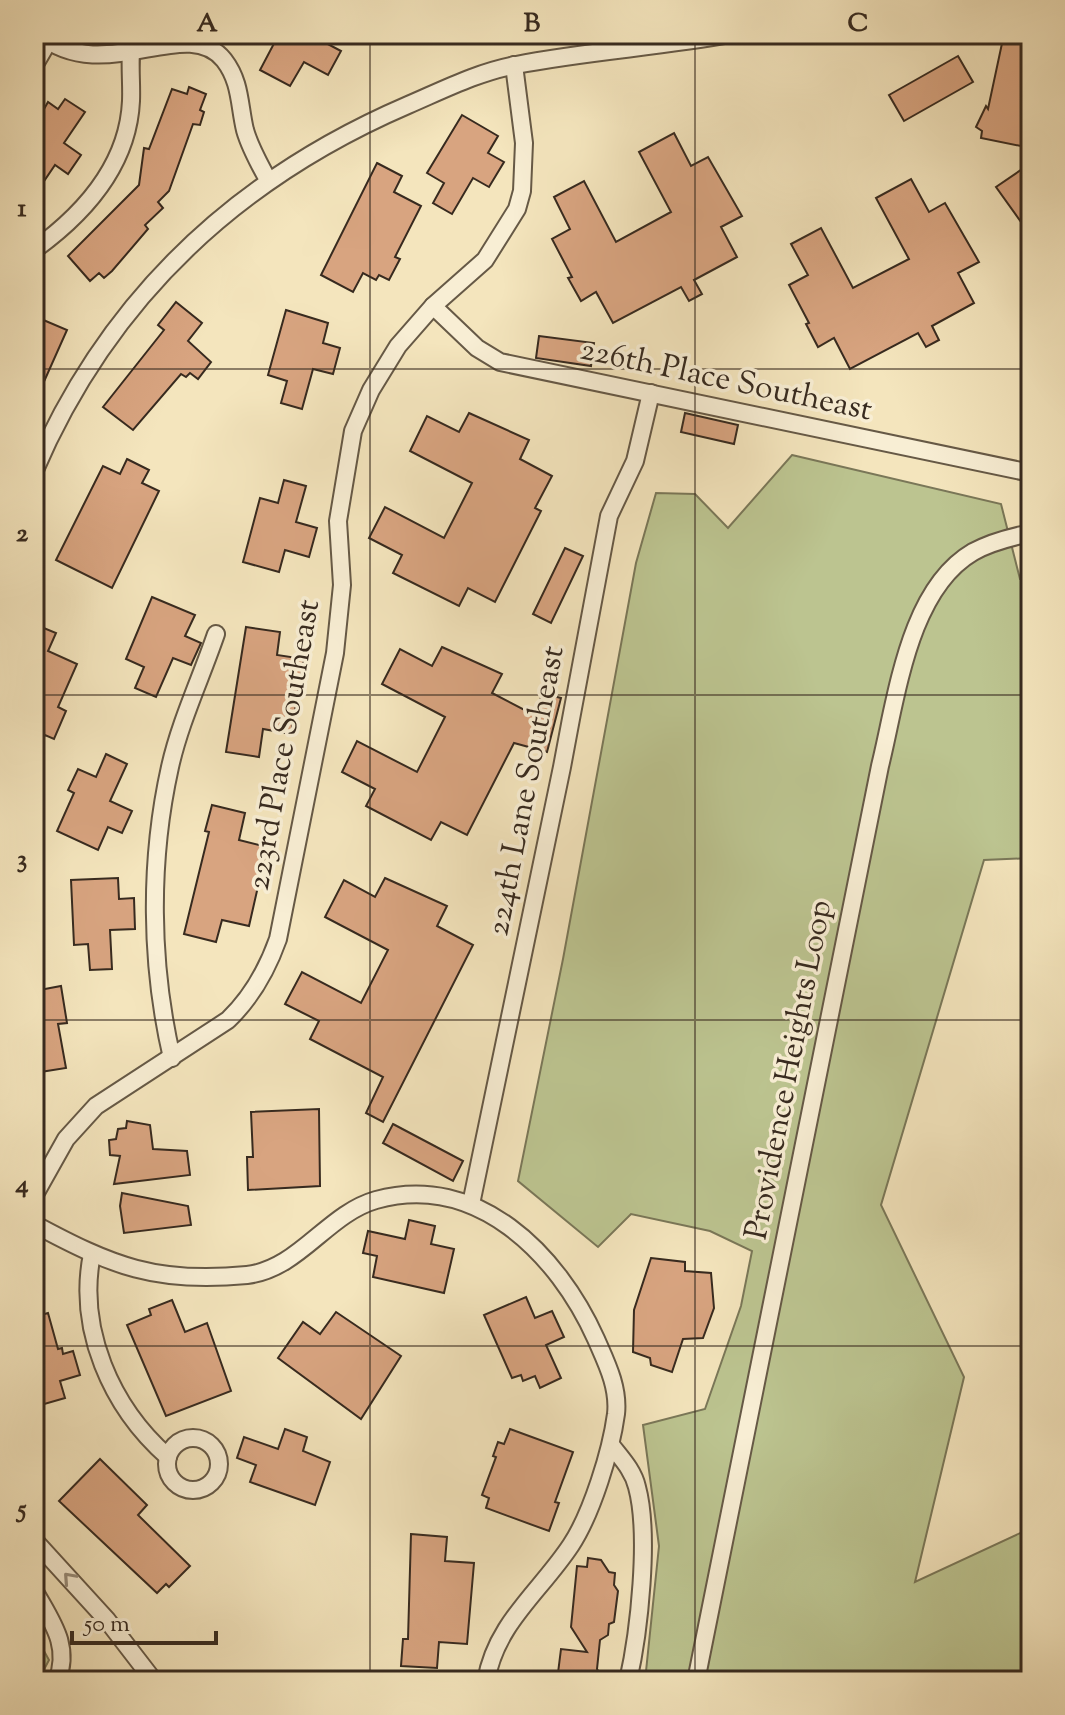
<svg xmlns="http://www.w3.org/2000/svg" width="1065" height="1715" viewBox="0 0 1065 1715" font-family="'Sorts Mill Goudy',serif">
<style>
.green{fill:#bcc490;stroke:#7a7758;stroke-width:2}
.building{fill:#d8a480;stroke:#372a1f;stroke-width:2}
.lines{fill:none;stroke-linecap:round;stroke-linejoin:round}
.minor-casing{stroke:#665946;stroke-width:20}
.minor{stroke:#f8eed4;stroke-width:16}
.oneway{stroke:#988c7a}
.grid{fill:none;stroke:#372a1f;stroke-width:2;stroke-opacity:0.55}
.labels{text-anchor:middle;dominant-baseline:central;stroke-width:7;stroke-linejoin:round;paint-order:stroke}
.street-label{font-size:32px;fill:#372a1f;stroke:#f8eed4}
.neatline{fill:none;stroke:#372a1f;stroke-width:3}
.grid-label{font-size:26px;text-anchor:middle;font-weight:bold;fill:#372a1f}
</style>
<rect width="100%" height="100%" fill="#f4e5bd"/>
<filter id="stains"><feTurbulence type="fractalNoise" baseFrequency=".0025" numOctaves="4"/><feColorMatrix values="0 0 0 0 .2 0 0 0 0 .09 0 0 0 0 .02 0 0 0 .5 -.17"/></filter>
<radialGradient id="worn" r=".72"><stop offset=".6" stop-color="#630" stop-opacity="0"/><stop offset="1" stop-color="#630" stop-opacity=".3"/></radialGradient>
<g class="green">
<path d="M792,455L1001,504L1020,579L1031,578V858L984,860L881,1205L964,1377L915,1582L1031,1528V1681H645L659,1546L643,1425L705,1409L741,1306L752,1251L710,1231L631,1214L598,1247L518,1181L563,959L636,563L656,493L695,494L728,528Z"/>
<path d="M34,1633L49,1660L38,1681H34Z"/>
</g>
<g class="building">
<path d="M279,34H309L341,51L328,75L304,62L290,86L260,70Z"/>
<path d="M1004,34H1031V148L981,138L982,131L976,127L986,106L988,109Z"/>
<path d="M958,56L973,82L904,121L889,95Z"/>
<path d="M189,87L206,94L200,110L204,112L200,125L193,124L169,191L158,202L163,208L145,225L148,229L112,271L104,278L99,273L90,281L68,256L139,185L144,148L149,149L172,89L187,94Z"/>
<path d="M65,99L85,112L64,143L81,155L68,174L55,165L34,196V102L44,109L48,102L58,109Z"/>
<path d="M462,115L498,136L488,153L504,162L489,187L473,178L452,214L433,203L444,183L427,173Z"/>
<path d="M674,133L691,166L708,157L742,216L721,227L737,257L694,280L702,294L689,301L681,287L613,323L596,292L581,301L568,278L572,277L552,239L570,229L554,197L584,181L616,242L671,212L639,152Z"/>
<path d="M377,163L402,176L394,192L421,206L395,257L400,259L389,280L379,275L376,280L363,273L353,292L321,275Z"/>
<path d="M1031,163V236L996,187Z"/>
<path d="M911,179L929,212L945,203L979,262L958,273L974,303L932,326L939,340L926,347L918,333L850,369L834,338L818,347L806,324L809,323L789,285L808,275L791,244L821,228L853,288L909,259L876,198Z"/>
<path d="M176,302L202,323L188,341L211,362L198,379L190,373L186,377L181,374L133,430L103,407L164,330L158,325Z"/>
<path d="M286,310L328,323L323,343L340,348L333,374L313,369L302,409L281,403L287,381L268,375Z"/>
<path d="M34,316L67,330L34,404Z"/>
<path d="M539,336L594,343L591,366L536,358Z"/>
<path d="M469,413L529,440L520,459L552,476L535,508L541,511L495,602L468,588L459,606L393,573L402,555L369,538L385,507L444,538L472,483L410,451L427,416L459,432Z"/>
<path d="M685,413L738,425L734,444L681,432Z"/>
<path d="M127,459L149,470L142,483L159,491L112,588L56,560L103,466L120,474Z"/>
<path d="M284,480L306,486L296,522L317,528L309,557L285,550L279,572L243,562L260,498L278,503Z"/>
<path d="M565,548L583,556L551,623L533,614Z"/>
<path d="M152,597L195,615L185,636L201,643L191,665L173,658L156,697L135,688L144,667L126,659Z"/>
<path d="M34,624L56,633L48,651L77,664L58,707L66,711L54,739L45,735L34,757Z"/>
<path d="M246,627L280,632L277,655L304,659L291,734L263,729L259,757L226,752Z"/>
<path d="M442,647L502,674L492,693L536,716L542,693L561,698L547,752L514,743L467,835L441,822L431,840L366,806L375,789L342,772L357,741L417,772L445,717L382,684L400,649L432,666Z"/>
<path d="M106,754L127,764L110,801L132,811L122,833L108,827L98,850L57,831L74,793L68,790L78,769L96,777Z"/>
<path d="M212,805L245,813L239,840L267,847L249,926L222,920L216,942L184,934L209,832L205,831Z"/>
<path d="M118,878L119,899L134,898L135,929L110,930L112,969L90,970L88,944L74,945L71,880Z"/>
<path d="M385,878L447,906L437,926L473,945L383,1122L366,1113L383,1077L310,1039L319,1021L285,1004L302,972L361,1003L388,950L325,917L344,880L375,897Z"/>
<path d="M61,986L67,1023L58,1024L66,1068L34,1073V991Z"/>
<path d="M319,1109L320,1186L248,1190L247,1157H253L251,1112Z"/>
<path d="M127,1121L150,1125L153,1149L187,1151L190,1175L114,1184L120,1156L110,1155L109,1140L116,1139L118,1129L126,1128Z"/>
<path d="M393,1124L463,1161L453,1181L383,1143Z"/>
<path d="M122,1193L188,1206L191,1225L124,1233L120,1206Z"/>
<path d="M409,1220L435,1226L431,1244L454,1249L444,1293L373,1277L377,1256L363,1253L368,1231L405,1239Z"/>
<path d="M651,1258L685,1262V1271L711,1273L714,1308L703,1338L683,1339L672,1372L651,1365L650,1358L633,1352L634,1310Z"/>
<path d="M526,1297L535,1318L552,1311L564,1337L546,1345L561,1378L540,1388L535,1376L523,1381L521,1375L512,1378L484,1315Z"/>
<path d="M172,1300L185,1332L207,1323L231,1391L166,1416L127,1325L151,1315L149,1309Z"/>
<path d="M336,1312L401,1356L361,1419L278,1358L303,1322L320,1334Z"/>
<path d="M48,1313L58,1349L62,1348L63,1354L73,1351L80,1375L60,1381L65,1398L34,1407V1317Z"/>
<path d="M285,1429L307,1437L303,1451L330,1462L315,1505L250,1482L256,1465L237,1458L244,1437L278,1449Z"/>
<path d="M510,1429L573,1452L555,1502L559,1503L549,1531L486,1508L489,1498L482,1495L496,1457L493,1456L498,1442L504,1444Z"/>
<path d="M100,1459L147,1505L138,1515L190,1566L169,1587L166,1584L157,1593L59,1501Z"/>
<path d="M411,1534L447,1537L445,1561L474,1563L467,1644L439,1642L437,1668L401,1666L403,1639H408Z"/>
<path d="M588,1558L601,1560L609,1572L615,1573L614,1585L618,1591L614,1622L609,1624L608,1635L600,1640L597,1669L605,1681H557L561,1649L587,1652L571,1627L577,1566L587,1567Z"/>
</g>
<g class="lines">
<g class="minor-casing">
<g id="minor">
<path d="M39,34C104,88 186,13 224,60C241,82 239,105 245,130C250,148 260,165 268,180"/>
<path d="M34,66L48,42"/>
<path d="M34,250C84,214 128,166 131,101C132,79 128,56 134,34"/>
<path d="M433,306L477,348L500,362L1026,472"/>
<path d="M34,472C108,299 236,179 408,105C443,90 478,72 516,65C587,51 660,47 731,34"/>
<path d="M172,1058C150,964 149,861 170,767C180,722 201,678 216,634"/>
<path d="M34,1196L66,1139L96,1106L228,1020C252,997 267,970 278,939L335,653L342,585L338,521L353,431L371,390L398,346L433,306L485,260L517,209L522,191L524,143L514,65"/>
<path d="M471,1204L562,767L609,516L635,461L651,393"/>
<path d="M34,1224C112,1266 156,1284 247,1275C299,1269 327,1214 376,1200C477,1172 558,1254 596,1339C606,1362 619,1387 616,1414C611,1451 592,1513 571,1545C540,1592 496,1623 486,1681"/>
<path d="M92,1254C77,1329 111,1407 168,1457"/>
<circle cx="193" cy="1464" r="26"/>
<path d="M611,1445C621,1458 633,1470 637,1487C650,1535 639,1633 628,1681"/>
<path d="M34,1540L107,1620L154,1681"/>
<path d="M34,1590C51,1621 71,1645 57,1681"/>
<path d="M696,1681L880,766C897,698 908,590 973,552C991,542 1011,537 1031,533"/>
</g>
</g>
<use href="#minor" class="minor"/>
</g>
<defs><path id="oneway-chevron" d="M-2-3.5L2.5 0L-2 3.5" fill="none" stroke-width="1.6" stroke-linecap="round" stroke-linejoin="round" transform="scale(2)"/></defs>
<use class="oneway" href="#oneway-chevron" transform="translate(69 1578) rotate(-132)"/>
<path class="grid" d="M370,34V1681M695,34V1681M34,369H1031M34,695H1031M34,1020H1031M34,1346H1031"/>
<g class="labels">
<g class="street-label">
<text transform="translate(726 381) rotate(12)">226th Place Southeast</text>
<text transform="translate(285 745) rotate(-80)">223rd Place Southeast</text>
<text transform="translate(527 791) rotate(-79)">224th Lane Southeast</text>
<text transform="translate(790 1070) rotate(-79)">Providence Heights Loop</text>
</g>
</g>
<rect width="1065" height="1715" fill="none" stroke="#f4e5bd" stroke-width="88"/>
<path d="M72 1631v12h144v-12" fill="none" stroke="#372a1f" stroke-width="4"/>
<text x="84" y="1631" font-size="24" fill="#372a1f" stroke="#f8eed4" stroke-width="6" paint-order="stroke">50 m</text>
<rect x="44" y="44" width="977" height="1627" class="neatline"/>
<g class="grid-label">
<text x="207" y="31">A</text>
<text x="532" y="31">B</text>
<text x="858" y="31">C</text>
<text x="22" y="216">1</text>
<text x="22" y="541">2</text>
<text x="22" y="867">3</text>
<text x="22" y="1192">4</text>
<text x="22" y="1517">5</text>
</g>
<rect width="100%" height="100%" filter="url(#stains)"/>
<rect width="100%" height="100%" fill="url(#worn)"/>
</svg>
